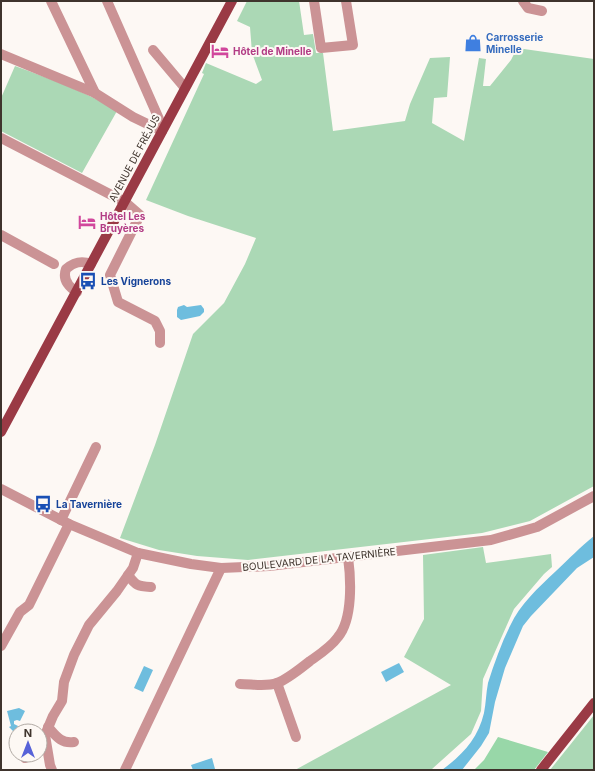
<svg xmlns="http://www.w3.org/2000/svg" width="595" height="771" viewBox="0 0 595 771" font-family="Inter,sans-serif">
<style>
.green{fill:#abd8b5}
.forest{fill:#98d7a8}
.water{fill:#6ebdde}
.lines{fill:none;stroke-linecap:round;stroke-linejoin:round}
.minor{stroke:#cb9395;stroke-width:10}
.major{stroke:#9a3a45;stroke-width:10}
.labels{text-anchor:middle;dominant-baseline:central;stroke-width:4;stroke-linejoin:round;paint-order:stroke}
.shop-label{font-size:10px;font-weight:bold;fill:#366cbe;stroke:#fdf8f4;text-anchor:start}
.hotel-label{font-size:10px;font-weight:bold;fill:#b23c85;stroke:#fdf8f4;text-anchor:start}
.street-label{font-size:10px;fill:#3f342d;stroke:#fdf8f4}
.transit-label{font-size:10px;font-weight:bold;fill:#164399;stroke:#fdf8f4;text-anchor:start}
</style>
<rect width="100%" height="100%" fill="#fdf8f4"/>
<g class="green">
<path d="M247,1L251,2L252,1H299L304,35L313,34L316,53H323L333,131L405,121L410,104L430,58L450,57L447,97L434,98L432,123L464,141L479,58L486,59L483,86H490L511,60L517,48L594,59V486L530,521L482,533L248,560L197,556L159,550L120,538L155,445L193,334L224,303L245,264L256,238L188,216L146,200L204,74L202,73L206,63L256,84L262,80L252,53L250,27L237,21Z"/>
<path d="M15,66C50,79 85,91 117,111L82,173L1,131V98Z"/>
<path d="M483,547L486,563L551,554L552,567L544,574L514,609L483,679L481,711L471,734L432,769L429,770H295L451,685L404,657L424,619L423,555Z"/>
<path d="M594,715V770H550Z"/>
</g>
<path class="forest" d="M498,737L548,752L534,770H474L484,760Z"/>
<g class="water">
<path d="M184,305L187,307L201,305L204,309V312L200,316L181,320L177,317V310L178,307Z"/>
<path d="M594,536V557L577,568L531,616L523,626L505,668L495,702L489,733L481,746L462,770H442C462,755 478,739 484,713C486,703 486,693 488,683C494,664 501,644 510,626C520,604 538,588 556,571C569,559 580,547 594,536Z"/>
<path d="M399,663L404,672L386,682L381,672Z"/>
<path d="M144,666L153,670L143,692L134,688Z"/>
<path d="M19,708L25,711L20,721L17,720L14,721V724L18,726L16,730L13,731L9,727L11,726L7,711Z"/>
<path d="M212,758L215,769L193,770L191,765Z"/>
</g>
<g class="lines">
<g class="minor">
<path d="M51,1L95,93"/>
<path d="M107,1L159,119L162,131"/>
<path d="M314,1L321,48L353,45L346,1"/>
<path d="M523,1L528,8L542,11"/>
<path d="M153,50L185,88"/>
<path d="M1,54L95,93L133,117L162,131"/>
<path d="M1,138L125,202L140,215L110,275L118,302L155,321L160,331V343"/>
<path d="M1,235L54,264"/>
<path d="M77,292C69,287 62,280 66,269C74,262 81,260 91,264"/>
<path d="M1,489L69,524L138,553L191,564L221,568L269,566L491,540L537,527L594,496"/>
<path d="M61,520L96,447"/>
<path d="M128,575C136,586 138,586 151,587"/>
<path d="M1,646L20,612L29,605L69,524"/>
<path d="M277,683L296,737"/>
<path d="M240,684C252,684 266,687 277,683C288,679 301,668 310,661C320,654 331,647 338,637C353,619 351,579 348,557"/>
<path d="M48,727C56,736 61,744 74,742"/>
<path d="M25,758L27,755"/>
<path d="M52,770L50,765L45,735L53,716L62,701L64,682L74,655L89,625L117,591L133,568L138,553"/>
<path d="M125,770L221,568"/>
</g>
<g class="major">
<path d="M1,432L232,1"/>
<path d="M541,770L594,703"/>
</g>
</g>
<defs>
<g id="shop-bare" transform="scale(1.38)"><path d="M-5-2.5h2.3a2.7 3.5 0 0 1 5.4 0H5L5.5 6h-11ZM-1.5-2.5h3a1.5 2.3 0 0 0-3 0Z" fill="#3f7fe0" stroke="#fdf8f4" stroke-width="2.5" paint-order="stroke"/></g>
<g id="hotel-bare" transform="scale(1.38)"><path d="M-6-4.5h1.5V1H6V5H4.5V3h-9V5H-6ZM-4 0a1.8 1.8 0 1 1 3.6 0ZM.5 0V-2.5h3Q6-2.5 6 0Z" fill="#d1479c" stroke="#fdf8f4" stroke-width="2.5" paint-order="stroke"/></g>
<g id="bus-bare" transform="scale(1.38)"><path d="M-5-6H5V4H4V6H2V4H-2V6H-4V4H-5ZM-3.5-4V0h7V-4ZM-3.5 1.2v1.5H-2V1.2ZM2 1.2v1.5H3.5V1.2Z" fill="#1a4fb4" stroke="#fdf8f4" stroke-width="2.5" paint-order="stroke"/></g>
</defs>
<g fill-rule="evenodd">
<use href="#shop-bare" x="473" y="43"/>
<use href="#hotel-bare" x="220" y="51"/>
<use href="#hotel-bare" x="87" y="222"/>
<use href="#bus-bare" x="88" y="281"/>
<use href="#bus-bare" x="43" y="504"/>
</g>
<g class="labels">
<g class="shop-label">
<text x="486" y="37">Carrosserie<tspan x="486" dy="12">Minelle</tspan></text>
</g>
<g class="hotel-label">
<text x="233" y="51">Hôtel de Minelle</text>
<text x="100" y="216">Hôtel Les<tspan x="100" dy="12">Bruyères</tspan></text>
</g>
<g class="street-label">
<text transform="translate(134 158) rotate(-62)">AVENUE DE FRÉJUS</text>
<text transform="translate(319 559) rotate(-6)">BOULEVARD DE LA TAVERNIÈRE</text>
</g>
<g class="transit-label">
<text x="101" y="281">Les Vignerons</text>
<text x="56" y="504">La Tavernière</text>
</g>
</g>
<rect width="595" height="771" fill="none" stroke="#3f342d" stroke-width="4"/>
<g transform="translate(28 743)"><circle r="19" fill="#fdf8f4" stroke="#b1aaa4"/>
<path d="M0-3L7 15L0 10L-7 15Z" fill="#5762d8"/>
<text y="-6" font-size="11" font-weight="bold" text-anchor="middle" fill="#3f342d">N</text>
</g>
</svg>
